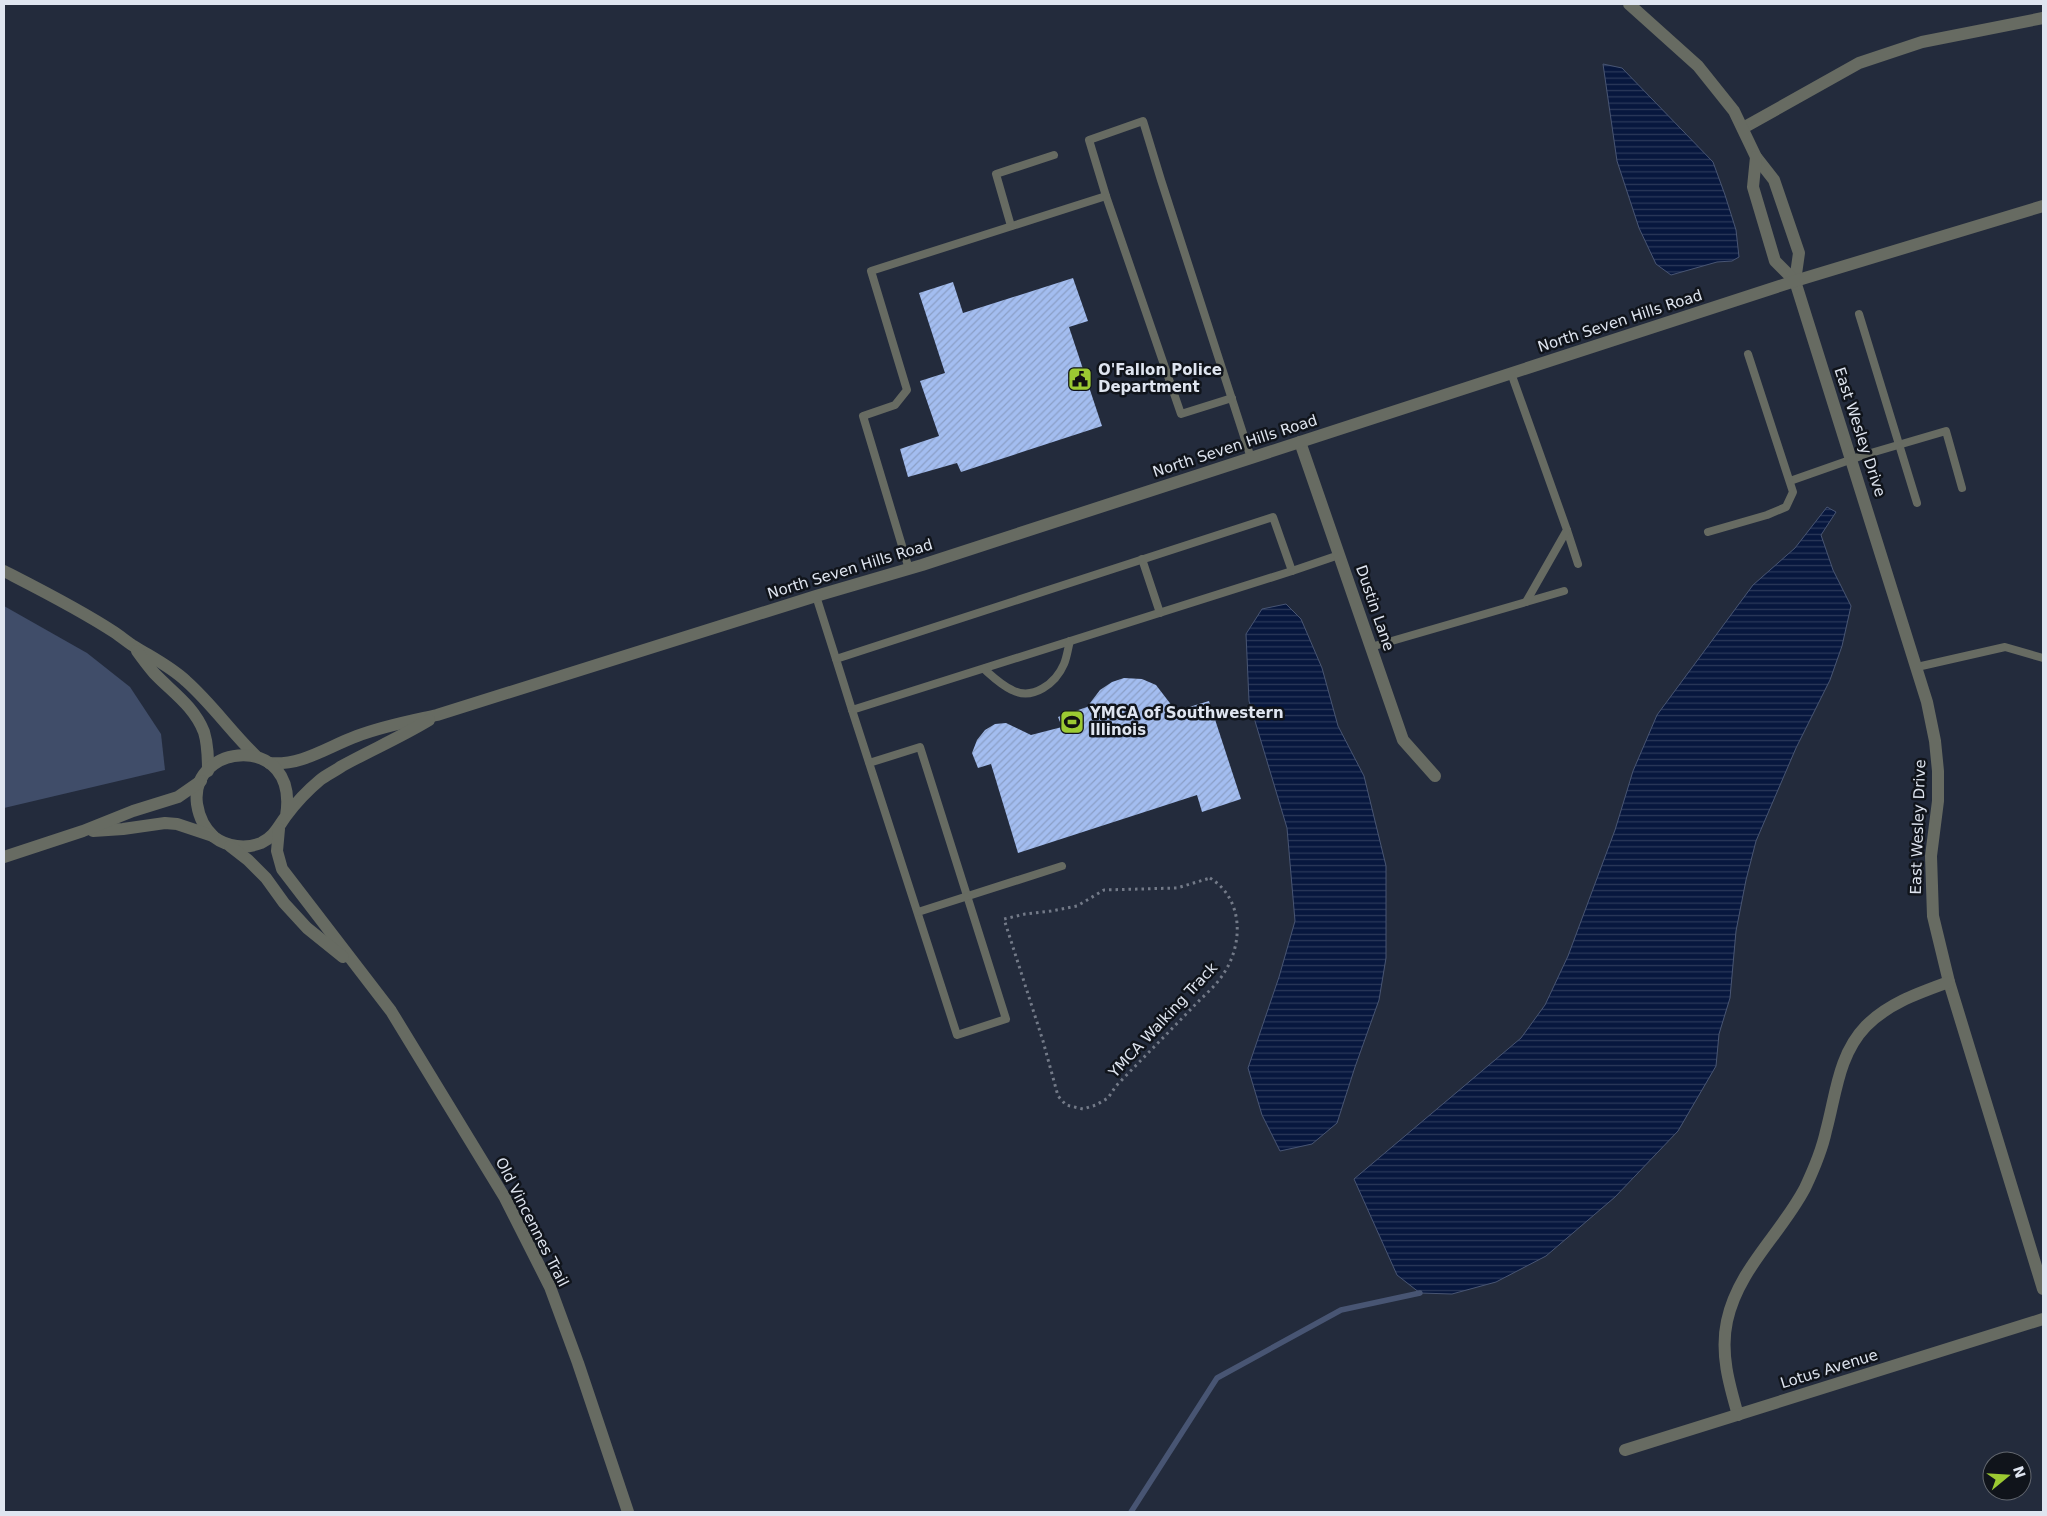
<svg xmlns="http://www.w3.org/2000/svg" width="2047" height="1516" viewBox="0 0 2047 1516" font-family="'DejaVu Sans',sans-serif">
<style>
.grass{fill:#404d69}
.water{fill:url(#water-rules);stroke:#485573}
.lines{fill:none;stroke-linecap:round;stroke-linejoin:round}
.stream{stroke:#485573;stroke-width:5.5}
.building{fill:url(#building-hatch)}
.path{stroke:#737a88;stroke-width:3;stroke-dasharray:2.5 4;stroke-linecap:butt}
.service{stroke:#676b62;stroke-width:8}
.minor{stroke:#676b62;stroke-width:12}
.tertiary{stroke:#676b62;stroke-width:12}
.labels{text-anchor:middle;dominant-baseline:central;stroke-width:5;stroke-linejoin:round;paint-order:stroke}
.street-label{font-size:15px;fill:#dfe5f0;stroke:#10141b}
.poi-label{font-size:15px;font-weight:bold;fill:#dfe5f0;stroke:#10141b;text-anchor:start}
</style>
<defs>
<pattern id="water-rules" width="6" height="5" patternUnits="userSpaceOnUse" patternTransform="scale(1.25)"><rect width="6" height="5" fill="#07173e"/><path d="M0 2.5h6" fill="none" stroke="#2b395a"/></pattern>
<pattern id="building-hatch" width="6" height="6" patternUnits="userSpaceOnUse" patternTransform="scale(1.25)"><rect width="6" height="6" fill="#a3bdf0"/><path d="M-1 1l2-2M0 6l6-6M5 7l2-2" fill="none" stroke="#8b9fc6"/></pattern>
</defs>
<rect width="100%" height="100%" fill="#232b3c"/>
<path class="grass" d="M4,606L87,653L130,687L161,734L165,770L4,808Z"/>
<g class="water">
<path d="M1603,64L1622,68L1713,162L1725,195L1736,230L1739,257L1732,261L1717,262L1671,275L1656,264L1639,228L1617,161Z"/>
<path d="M1827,507L1836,512L1821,535L1833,570L1851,606L1842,646L1830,680L1796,748L1756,841L1746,880L1736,931L1730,998L1719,1034L1716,1066L1678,1131L1615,1197L1546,1256L1496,1282L1452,1294L1420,1293L1397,1275L1354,1179L1521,1038L1545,1005L1568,956L1615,830L1633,771L1657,715L1753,585L1795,548Z"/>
<path d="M1286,604L1301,619L1322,668L1338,726L1364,776L1386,866V958L1379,1000L1355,1067L1337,1123L1312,1144L1280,1151L1262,1115L1248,1068L1279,977L1295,921L1287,828L1249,701L1246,634L1262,609Z"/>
</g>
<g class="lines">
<path class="stream" d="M1131,1512L1217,1378L1341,1310L1420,1293"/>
</g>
<g class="building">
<path d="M1073,278L1088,321L1069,327L1102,426L961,472L957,463L908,477L900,449L939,436L920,381L945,373L919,293L953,282L963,313Z"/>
<path d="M1124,678L1142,679L1156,685L1176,711L1209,701L1241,799L1202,812L1197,795L1018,853L991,764L978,768L972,753L977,740L985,730L995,724L1006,723L1031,735L1062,727L1058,717L1087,707L1100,690L1112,682Z"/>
</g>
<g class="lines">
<path class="path" d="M1210,878C1244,899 1244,945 1222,976C1214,988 1201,998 1191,1009C1166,1035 1141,1060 1116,1086L1108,1098L1096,1105L1083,1109L1066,1105L1058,1096L1043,1041L1004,919L1025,914L1051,911L1077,906L1104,890L1177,888Z"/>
<g class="service">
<path d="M1106,196L1181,414L1232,398"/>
<path d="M1011,226L996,174L1054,155"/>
<path d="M1859,314L1917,503"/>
<path d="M1790,481L1864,455L1946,431L1962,488"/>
<path d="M1273,517L1292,571L852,710L836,659Z"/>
<path d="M1567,530L1578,564"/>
<path d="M1708,532L1767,515L1786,507L1793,492L1748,354"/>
<path d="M1142,559L1160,613"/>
<path d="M909,569L863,416L895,405L907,390L871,271L1106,196L1089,140L1143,121L1161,180L1251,458"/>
<path d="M1292,571L1339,555"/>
<path d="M816,596L836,659"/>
<path d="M1526,602L1564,591"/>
<path d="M1371,647L1526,602L1567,530L1511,373"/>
<path d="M1917,667L2005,647L2043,658"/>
<path d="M984,669C993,677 1001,685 1012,690C1033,701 1056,683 1064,664C1067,657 1068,648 1070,641"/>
<path d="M852,710L957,1035L1006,1019L920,747L869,763"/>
<path d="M918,912L1062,866"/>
</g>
<g class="minor">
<path d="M1743,128L1859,63L1922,42L2043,18"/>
<path d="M1795,281L1927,702L1935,741L1938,771V801L1931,856L1933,916L1949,982L2043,1289"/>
<path d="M1300,442L1403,740L1435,776"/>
<path d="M1738,1415C1729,1384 1720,1353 1727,1321C1738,1269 1781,1234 1805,1188C1813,1171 1822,1150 1826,1131C1836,1095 1838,1055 1866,1026C1889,1003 1919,993 1949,982"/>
<path d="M1625,1450L2043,1319"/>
</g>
<g class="tertiary">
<path d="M1629,4L1698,66L1734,111L1756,157L1774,180L1799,253L1795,281"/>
<path d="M1756,157L1753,187L1775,261L1795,281"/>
<path d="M4,571C41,590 79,609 114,632C120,636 126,641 132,645C151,657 170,666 186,681C212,704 231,732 256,756"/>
<path d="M137,651C142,658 148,666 154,673C172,692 194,706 204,732C208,745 208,758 208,771"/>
<path d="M269,763C302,766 327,747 357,736C383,726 410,721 437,715L816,596L922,565L1795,281L2043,206"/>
<path d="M286,816C300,732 189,742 197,804C199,817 204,828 214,837C227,847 246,849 261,843C274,837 278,827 286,816C295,804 308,790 320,780C326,775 335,771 342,766C371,750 401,737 429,720"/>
<path d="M279,829L277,851L282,869L391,1011L505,1198L550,1287L578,1363L628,1512"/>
<path d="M93,831L123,829L165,823L177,824L213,836"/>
<path d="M230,846L248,860L266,878L284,903L307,928L343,957"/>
<path d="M4,857L83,831L133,811L178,797L201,781"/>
</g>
</g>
<defs>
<g id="civic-square" transform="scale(1.25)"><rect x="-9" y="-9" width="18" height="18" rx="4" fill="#9cca32" stroke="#10141b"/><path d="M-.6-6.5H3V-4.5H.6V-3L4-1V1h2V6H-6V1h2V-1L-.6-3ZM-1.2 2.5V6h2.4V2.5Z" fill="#111"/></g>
<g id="stadium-square" transform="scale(1.25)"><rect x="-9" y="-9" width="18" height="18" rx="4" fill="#9cca32" stroke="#10141b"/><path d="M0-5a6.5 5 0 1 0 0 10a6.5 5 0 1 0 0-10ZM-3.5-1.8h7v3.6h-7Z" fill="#111"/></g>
</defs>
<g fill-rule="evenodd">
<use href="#civic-square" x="1080" y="379"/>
<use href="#stadium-square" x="1072" y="722"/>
</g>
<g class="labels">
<g class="street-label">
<text transform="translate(1620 321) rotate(-18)">North Seven Hills Road</text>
<text transform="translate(1860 432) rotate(72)">East Wesley Drive</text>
<text transform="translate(1235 446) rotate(-18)">North Seven Hills Road</text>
<text transform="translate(850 569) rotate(-17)">North Seven Hills Road</text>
<text transform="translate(1375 608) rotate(71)">Dustin Lane</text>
<text transform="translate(1918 827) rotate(-88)">East Wesley Drive</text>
<text transform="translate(1163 1020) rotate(-47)">YMCA Walking Track</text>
<text transform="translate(532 1222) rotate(63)">Old Vincennes Trail</text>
<text transform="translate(1829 1369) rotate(-17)">Lotus Avenue</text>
</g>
<g class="poi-label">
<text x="1098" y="370">O'Fallon Police<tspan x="1098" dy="17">Department</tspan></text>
<text x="1090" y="713">YMCA of Southwestern<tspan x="1090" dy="17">Illinois</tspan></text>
</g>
</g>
<rect width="2047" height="1516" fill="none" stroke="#dfe5f0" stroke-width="10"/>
<g transform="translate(2007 1476) rotate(72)"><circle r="24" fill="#10141b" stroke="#636870"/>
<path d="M0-4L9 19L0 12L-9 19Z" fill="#9cca32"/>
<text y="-8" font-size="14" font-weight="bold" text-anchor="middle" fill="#dfe5f0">N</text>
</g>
</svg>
